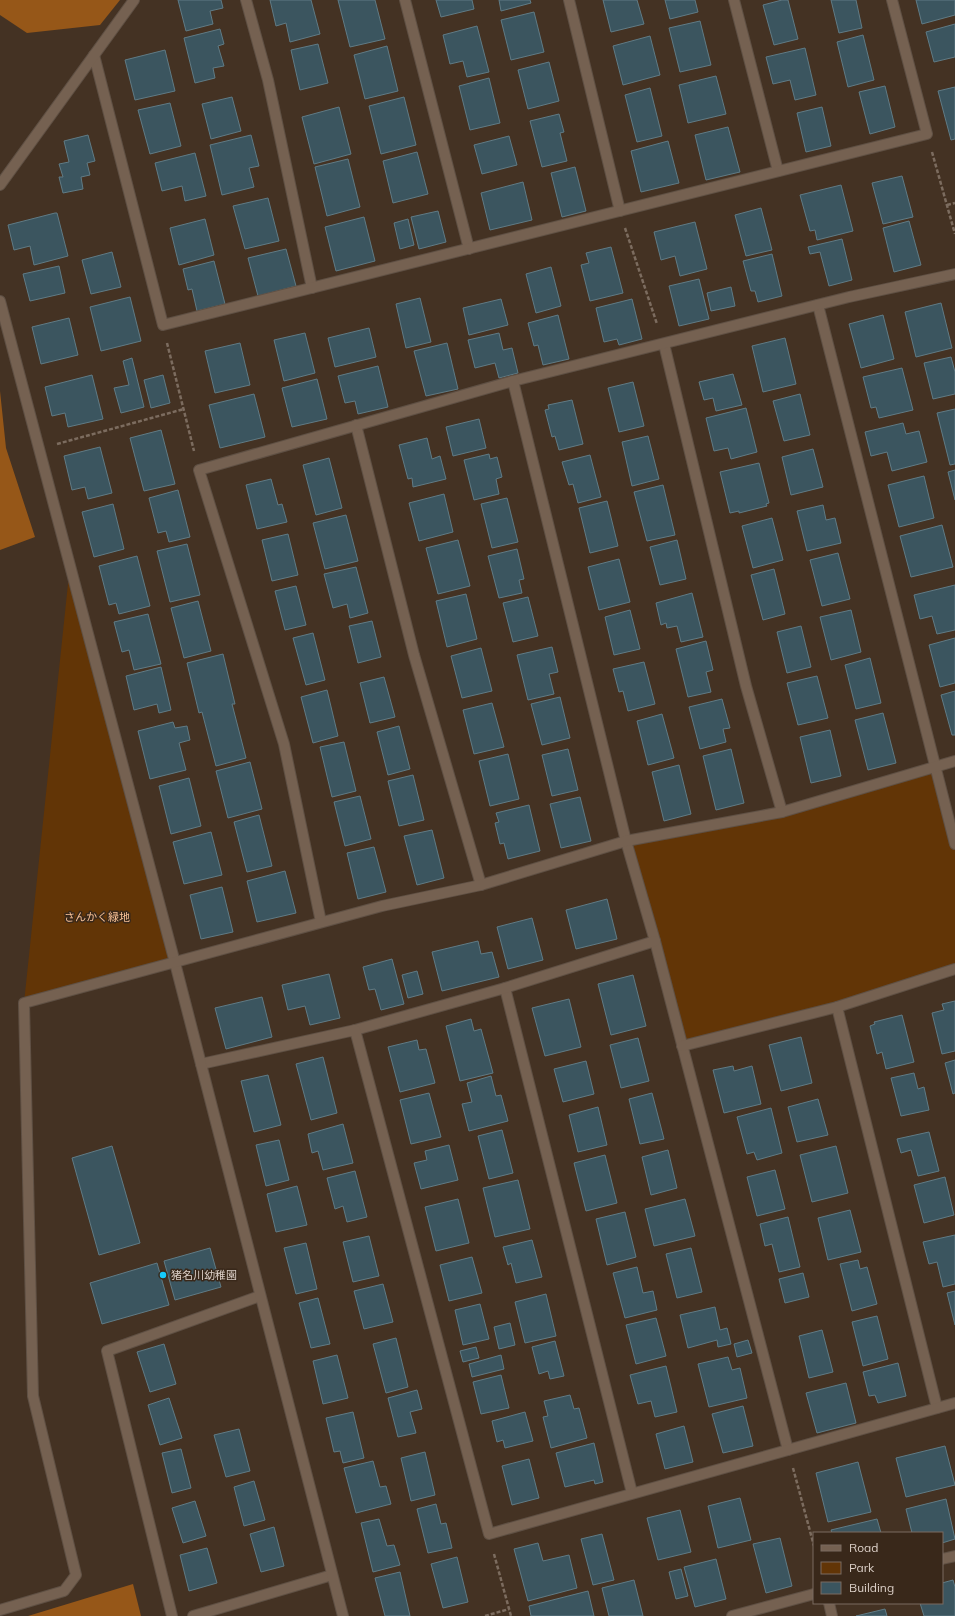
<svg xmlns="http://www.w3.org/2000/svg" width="955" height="1616" viewBox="0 0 955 1616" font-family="Mulish,'Noto Sans JP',sans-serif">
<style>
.green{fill:#623506}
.forest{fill:#965718}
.building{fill:#3b555f;stroke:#607b85}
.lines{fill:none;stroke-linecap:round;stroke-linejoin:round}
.minor-casing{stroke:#5f5044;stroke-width:12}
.tertiary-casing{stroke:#5f5044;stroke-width:12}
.path{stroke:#7c6c5f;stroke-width:2.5;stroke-dasharray:4 2;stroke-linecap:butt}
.minor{stroke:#756151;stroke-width:10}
.tertiary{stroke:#756151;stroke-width:10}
.poi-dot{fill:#15cafb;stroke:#39281a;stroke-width:1.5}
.labels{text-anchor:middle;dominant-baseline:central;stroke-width:3;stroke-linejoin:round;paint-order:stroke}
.park-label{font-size:11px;fill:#f8c196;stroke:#39281a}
.poi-label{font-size:11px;fill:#dcd0c8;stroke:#39281a;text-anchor:start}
</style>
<rect width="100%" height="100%" fill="#443223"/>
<g class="green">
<path d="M70,565L175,962L24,1003Z"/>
<path d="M935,766L955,844V969L682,1046L626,841L782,812Z"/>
</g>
<g class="forest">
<path d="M0,0H120L100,25L27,33L0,15Z"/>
<path d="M0,391L6,448L35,537L0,550Z"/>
<path d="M133,1584L141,1616H28Z"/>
</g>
<g class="building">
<path d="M178,0H221L223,8L210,11L213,24L186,31Z"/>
<path d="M270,0H311L320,34L290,42L286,23L276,26Z"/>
<path d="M338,0H375L385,39L350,47Z"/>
<path d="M436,0H472L474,9L441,17Z"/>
<path d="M499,0H530L531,3L501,11Z"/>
<path d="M603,0H637L644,24L611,32Z"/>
<path d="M665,0H695L698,12L670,19Z"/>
<path d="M782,0H788L798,39L774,45L763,5Z"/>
<path d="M831,0H856L862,28L839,33Z"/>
<path d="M916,0H955V15L922,24Z"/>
<path d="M534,12L544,52L511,60L501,20Z"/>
<path d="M700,21L711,65L680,72L669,28Z"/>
<path d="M955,24V57L934,62L926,32Z"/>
<path d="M477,26L489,72L467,77L463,61L450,64L443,35Z"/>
<path d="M220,29L224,44L218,46L224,66L213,68L215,78L195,83L184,38Z"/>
<path d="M863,35L874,80L848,87L837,42Z"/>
<path d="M650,36L660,75L623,85L613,46Z"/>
<path d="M318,44L328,83L300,90L291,50Z"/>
<path d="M387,46L398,91L365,99L354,55Z"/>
<path d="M805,48L816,95L795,100L790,80L773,84L766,57Z"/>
<path d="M165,50L175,91L135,100L125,60Z"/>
<path d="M549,62L559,101L528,109L518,70Z"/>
<path d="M716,76L726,114L688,123L679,85Z"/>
<path d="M489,78L500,123L470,130L459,86Z"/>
<path d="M885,86L895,127L870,134L859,92Z"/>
<path d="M955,87V139L951,140L938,91Z"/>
<path d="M650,88L662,136L637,142L625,95Z"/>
<path d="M232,97L241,131L211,139L202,104Z"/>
<path d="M404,97L416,145L381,154L369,106Z"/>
<path d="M170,103L181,146L150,154L138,110Z"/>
<path d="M339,107L351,154L314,164L302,117Z"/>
<path d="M822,107L831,146L806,152L797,113Z"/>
<path d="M559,114L564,132L560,133L567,161L542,167L530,121Z"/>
<path d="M728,127L740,172L706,180L695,135Z"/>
<path d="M88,135L95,161L87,163L90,175L81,177L83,189L63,193L59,177H63L59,164L69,162L64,141Z"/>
<path d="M251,135L259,166L249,168L254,187L222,195L210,145Z"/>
<path d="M509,136L517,165L482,174L474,145Z"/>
<path d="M668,141L679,183L641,192L631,151Z"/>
<path d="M417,152L428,194L393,203L383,161Z"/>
<path d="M195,153L206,196L185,201L182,186L162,191L155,163Z"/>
<path d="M348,159L360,207L327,216L315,167Z"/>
<path d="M575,167L586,211L562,217L551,173Z"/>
<path d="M902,176L913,217L883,224L872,183Z"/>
<path d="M523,182L532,220L490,230L481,193Z"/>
<path d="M841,185L853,231L817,240L815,230L810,231L800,195Z"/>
<path d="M268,198L279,241L245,249L233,206Z"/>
<path d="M761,208L772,250L746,256L735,215Z"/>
<path d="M438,211L446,242L419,249L411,217Z"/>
<path d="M55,213H57L68,256L34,265L30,246L14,250L8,225Z"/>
<path d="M364,217L375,261L336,271L325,227Z"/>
<path d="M205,219L214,255L179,265L170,228Z"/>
<path d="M408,219L414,245L400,249L394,223Z"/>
<path d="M909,221L921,265L894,272L883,228Z"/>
<path d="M695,222L707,269L680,276L675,256L661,260L654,232Z"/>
<path d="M842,239L852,280L829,286L820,252L810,254L808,247Z"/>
<path d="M611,247L623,293L590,301L581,265L589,263L586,253Z"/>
<path d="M286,249L296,286L258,296L248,258Z"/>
<path d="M112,252L121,287L91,294L82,260Z"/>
<path d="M772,254L782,296L758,302L755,291H751L743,261Z"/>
<path d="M214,261L225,304L197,311L192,289L188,290L183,269Z"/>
<path d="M59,266L65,293L30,301L23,274Z"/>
<path d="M551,267L561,306L536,313L526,274Z"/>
<path d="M699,279L709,319L679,326L669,286Z"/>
<path d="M731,287L735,306L711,311L707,293Z"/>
<path d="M130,297L141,341L101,351L90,307Z"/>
<path d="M420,298L431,342L406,348L396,304Z"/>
<path d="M501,299L508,325L469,335L463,308Z"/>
<path d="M632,299L642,339L619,345L617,339L604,342L596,308Z"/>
<path d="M941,303L952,348L916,357L905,312Z"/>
<path d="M558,315L569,359L543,365L538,345L534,346L528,323Z"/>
<path d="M883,315L894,359L861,368L849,324Z"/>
<path d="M69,318L78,355L41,364L32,327Z"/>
<path d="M369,328L376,357L335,367L328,338Z"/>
<path d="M305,333L315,373L284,381L274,340Z"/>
<path d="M499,333L503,350L512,348L518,373L499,378L495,363L475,368L468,340Z"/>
<path d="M785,338L796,384L763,392L752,346Z"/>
<path d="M240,343L250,385L215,393L205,351Z"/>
<path d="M447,343L458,389L426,396L414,351Z"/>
<path d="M951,357L955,372V394L933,399L924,363Z"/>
<path d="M132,358L144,407L121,413L114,388L129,385L123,361Z"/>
<path d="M378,366L388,407L358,414L355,401L345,403L338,376Z"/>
<path d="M902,368L913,410L879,418L876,407L871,408L863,377Z"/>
<path d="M733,374L742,405L716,411L713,398L704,400L699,382Z"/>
<path d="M92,375L103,419L68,427L65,413L52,416L45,387Z"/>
<path d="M163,375L170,403L151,408L144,380Z"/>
<path d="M317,379L327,419L292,427L282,388Z"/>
<path d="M633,382L644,426L619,432L608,388Z"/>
<path d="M254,394L265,437L220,448L209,405Z"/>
<path d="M800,394L810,435L784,441L773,401Z"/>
<path d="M572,400L583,444L559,450L555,436L552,437L545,410L549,409L548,405Z"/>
<path d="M746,408L757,452L731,459L728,448L714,451L706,418Z"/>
<path d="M955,409V464L950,465L937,413Z"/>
<path d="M479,419L486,448L453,456L446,427Z"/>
<path d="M903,423L906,434L919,431L927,462L892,471L887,452L871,456L865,432Z"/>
<path d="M161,430L175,484L144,491L130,438Z"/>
<path d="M648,436L659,479L632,486L622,442Z"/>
<path d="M427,438L432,459L440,456L446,479L413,487L412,478L408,479L399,445Z"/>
<path d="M100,447L112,493L88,499L85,487L72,490L64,456Z"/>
<path d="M813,449L823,487L791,495L782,457Z"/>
<path d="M489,454L490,459L497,457L502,477L496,479L499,494L474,500L464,460Z"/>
<path d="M590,455L601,497L578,503L573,484L569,485L562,462Z"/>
<path d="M329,458L342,508L316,515L303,465Z"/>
<path d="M759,463L769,503L766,504L767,506L739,513V511L730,513L720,472Z"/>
<path d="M955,470V500L948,472Z"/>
<path d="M924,476L934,518L899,527L888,485Z"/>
<path d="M271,479L278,505L282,504L287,522L257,529L246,485Z"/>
<path d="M663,485L675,535L647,541L634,492Z"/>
<path d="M178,490L190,537L169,542L166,531L158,533L149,498Z"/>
<path d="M444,494L453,532L419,541L409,503Z"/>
<path d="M507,498L518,542L492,548L481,504Z"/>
<path d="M607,501L618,546L590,553L579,508Z"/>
<path d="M113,504L124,549L94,557L82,512Z"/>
<path d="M823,505L826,520L835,518L841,543L807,551L797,511Z"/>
<path d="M346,515L358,561L325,569L313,523Z"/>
<path d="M772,518L783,560L753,568L742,526Z"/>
<path d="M942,525L953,567L911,577L900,536Z"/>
<path d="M288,534L298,575L272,581L262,540Z"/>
<path d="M458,540L470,586L438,594L426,548Z"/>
<path d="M677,540L686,579L660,585L650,547Z"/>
<path d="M187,544L200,595L170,602L157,551Z"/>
<path d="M517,549L524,579L519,580L522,593L499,598L488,556Z"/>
<path d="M838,553L850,599L822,606L810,560Z"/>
<path d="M137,556L150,606L119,614L116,603L109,605L99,566Z"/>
<path d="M619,559L630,602L599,610L588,567Z"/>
<path d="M356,567L368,613L350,618L347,604L333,608L324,574Z"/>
<path d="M774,569L785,614L763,620L751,575Z"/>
<path d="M955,585V630L937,634L932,616L920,619L914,595Z"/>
<path d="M296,586L306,625L285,630L275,591Z"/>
<path d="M692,593L703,637L681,642L677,626L667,628L666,623L661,625L656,603Z"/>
<path d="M466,594L477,639L447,647L436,601Z"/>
<path d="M528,597L538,636L513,642L503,603Z"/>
<path d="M198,601L211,651L184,658L171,608Z"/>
<path d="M630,610L640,649L614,655L605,617Z"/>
<path d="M851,610L861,652L831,660L820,617Z"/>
<path d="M148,614L161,664L134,670L129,650L122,652L114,622Z"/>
<path d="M372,621L381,657L358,663L349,626Z"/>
<path d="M801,626L811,667L787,673L777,632Z"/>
<path d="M313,633L325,680L306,685L293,638Z"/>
<path d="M955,638V683L940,687L929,645Z"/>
<path d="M706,641L713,670L706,672L711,692L688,697L676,649Z"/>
<path d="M552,647L558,672L549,674L554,694L528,700L517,655Z"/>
<path d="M481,648L492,691L462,698L451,656Z"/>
<path d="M223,654L235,704H232L246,758L216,766L202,712L199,713L187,663Z"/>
<path d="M870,658L881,703L856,709L845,665Z"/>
<path d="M644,662L655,704L628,711L623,691L619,692L613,669Z"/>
<path d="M161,667L171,710L159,713L157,704L134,710L126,676Z"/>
<path d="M817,676L828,718L798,725L787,683Z"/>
<path d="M384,677L395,717L370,723L360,683Z"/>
<path d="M327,690L338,736L313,743L301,697Z"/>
<path d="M955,691V735H952L941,695Z"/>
<path d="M560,697L570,738L542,745L531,704Z"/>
<path d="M722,699L730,728L723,729L726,742L700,749L689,707Z"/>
<path d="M492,703L504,747L474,754L463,710Z"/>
<path d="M883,713L896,763L868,770L855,720Z"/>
<path d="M662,714L674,758L648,765L637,721Z"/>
<path d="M173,722L175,728L187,726L190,740L179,743L186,770L150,779L138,731Z"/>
<path d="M399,726L410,769L388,775L377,732Z"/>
<path d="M830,730L841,776L811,783L800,737Z"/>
<path d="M344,742L356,791L332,797L320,747Z"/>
<path d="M568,749L578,790L552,796L542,755Z"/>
<path d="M731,749L744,803L716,810L703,756Z"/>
<path d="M508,754L519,799L490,806L479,761Z"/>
<path d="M250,762L262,809L228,818L216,771Z"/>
<path d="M679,765L691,814L664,821L652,772Z"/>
<path d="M413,775L424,820L399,826L388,781Z"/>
<path d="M189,778L201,826L171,834L159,786Z"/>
<path d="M360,796L371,839L345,846L334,802Z"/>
<path d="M580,797L591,841L561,848L550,804Z"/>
<path d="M529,805L540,851L508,859L504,843L500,844L495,823L499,822L496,813Z"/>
<path d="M259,815L272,866L247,872L234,822Z"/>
<path d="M432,830L444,878L417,885L404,836Z"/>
<path d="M211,832L222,875L184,884L173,842Z"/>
<path d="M374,847L386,892L358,899L347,853Z"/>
<path d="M285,871L296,913L257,922L247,881Z"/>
<path d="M222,887L233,932L201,939L190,895Z"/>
<path d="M607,899L617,939L576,949L566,910Z"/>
<path d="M532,918L543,960L508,969L497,927Z"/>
<path d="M478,941L481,954L492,952L499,977L442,991L432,952Z"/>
<path d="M392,959L404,1004L381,1010L375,989L369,990L363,967Z"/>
<path d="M417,971L423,994L408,998L402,975Z"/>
<path d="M329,974L340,1018L310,1025L305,1006L288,1010L282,985Z"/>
<path d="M633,975L646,1026L611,1035L598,984Z"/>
<path d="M262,997L272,1037L226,1049L215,1008Z"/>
<path d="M569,999L581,1047L545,1056L532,1008Z"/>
<path d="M955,1001V1051L942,1054L932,1013L944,1010L942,1004Z"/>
<path d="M902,1015L914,1062L886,1069L882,1052L877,1054L870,1026L875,1024L874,1022Z"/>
<path d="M471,1019L474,1031L481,1029L493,1073L460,1081L446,1026Z"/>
<path d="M801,1037L812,1083L781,1091L769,1045Z"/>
<path d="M638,1038L649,1081L621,1088L610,1045Z"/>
<path d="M417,1040L419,1050L426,1049L435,1083L400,1092L388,1047Z"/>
<path d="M323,1057L337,1113L311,1120L296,1064Z"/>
<path d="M955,1060V1093L953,1094L945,1063Z"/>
<path d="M586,1061L594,1094L563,1102L554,1069Z"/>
<path d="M733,1066L734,1071L752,1066L761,1104L724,1113L713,1070Z"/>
<path d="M914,1073L918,1089L924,1087L929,1110L901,1116L891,1078Z"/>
<path d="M268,1075L281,1125L254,1132L241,1081Z"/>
<path d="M491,1076L496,1096L501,1095L508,1121L469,1131L462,1104L472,1102L467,1083Z"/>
<path d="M429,1093L441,1137L411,1144L400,1100Z"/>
<path d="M652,1093L664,1139L640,1144L629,1099Z"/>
<path d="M818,1099L828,1135L797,1142L788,1107Z"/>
<path d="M598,1107L607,1145L578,1152L569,1115Z"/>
<path d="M771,1108L782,1153L757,1160L754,1152L747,1154L737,1117Z"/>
<path d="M343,1124L353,1163L323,1170L318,1151L312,1153L308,1134Z"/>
<path d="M502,1130L513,1173L489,1179L478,1136Z"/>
<path d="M929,1132L939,1171L918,1176L911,1150L901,1153L897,1139Z"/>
<path d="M279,1140L289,1180L266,1186L256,1145Z"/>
<path d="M449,1145L458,1180L421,1189L414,1163L427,1160L425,1151Z"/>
<path d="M112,1146L140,1243L99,1255L72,1158Z"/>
<path d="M836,1146L848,1193L812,1202L800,1155Z"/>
<path d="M668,1150L677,1188L651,1195L642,1157Z"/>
<path d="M605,1155L617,1203L586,1211L574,1163Z"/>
<path d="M775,1170L785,1209L757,1216L747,1177Z"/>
<path d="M355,1171L367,1217L347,1222L343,1206L335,1209L327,1178Z"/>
<path d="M945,1177L954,1215L924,1223L914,1185Z"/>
<path d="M518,1180L530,1229L495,1237L483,1188Z"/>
<path d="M297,1186L307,1225L276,1232L267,1194Z"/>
<path d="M458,1199L469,1243L436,1251L425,1207Z"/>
<path d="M685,1199L695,1236L654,1246L645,1209Z"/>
<path d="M850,1210L861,1252L828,1260L818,1218Z"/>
<path d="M625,1212L636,1257L607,1265L596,1219Z"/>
<path d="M788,1217L800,1267L779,1272L772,1244L765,1246L760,1224Z"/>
<path d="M955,1235V1284L943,1287L937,1262L929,1264L923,1242Z"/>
<path d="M369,1236L379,1276L353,1282L343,1242Z"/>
<path d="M532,1240L542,1277L516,1283L511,1263L508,1265L503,1247Z"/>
<path d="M306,1243L317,1289L296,1294L284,1248Z"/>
<path d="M210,1248L221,1287L175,1300L164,1261Z"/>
<path d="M691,1248L702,1292L677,1298L666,1254Z"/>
<path d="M472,1257L482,1293L449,1301L440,1265Z"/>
<path d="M858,1260L860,1269L867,1267L877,1304L852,1311L840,1264Z"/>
<path d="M157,1263L169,1305L102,1324L90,1283Z"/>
<path d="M637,1267L643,1293L653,1291L657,1310L625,1318L613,1273Z"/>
<path d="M803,1273L809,1297L785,1303L779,1279Z"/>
<path d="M383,1284L393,1322L364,1329L354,1291Z"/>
<path d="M955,1291V1325L947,1293Z"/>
<path d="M546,1294L556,1336L525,1343L515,1302Z"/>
<path d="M318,1298L330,1344L311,1348L299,1303Z"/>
<path d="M480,1304L489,1339L463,1345L455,1310Z"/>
<path d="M715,1307L720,1330L727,1328L731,1344L718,1347L717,1340L688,1348L680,1315Z"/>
<path d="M877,1316L888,1359L863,1366L852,1322Z"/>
<path d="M656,1318L666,1356L636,1364L626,1325Z"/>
<path d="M510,1323L515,1345L499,1349L494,1327Z"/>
<path d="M822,1330L833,1372L809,1378L799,1336Z"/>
<path d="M396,1338L408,1387L386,1393L373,1344Z"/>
<path d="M748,1340L752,1353L737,1357L734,1344Z"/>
<path d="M555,1341L564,1376L550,1379L548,1371L539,1374L532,1347Z"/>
<path d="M164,1344L176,1384L150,1392L137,1352Z"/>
<path d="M476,1347L479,1358L463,1362L460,1351Z"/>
<path d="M337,1355L348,1398L323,1404L313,1361Z"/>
<path d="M501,1355L504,1369L472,1377L469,1364Z"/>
<path d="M728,1357L732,1370L740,1368L747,1398L709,1407L698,1364Z"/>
<path d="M898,1363L906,1396L878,1403L875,1395L869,1396L863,1372Z"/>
<path d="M666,1366L677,1412L655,1417L651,1401L638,1404L630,1375Z"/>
<path d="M501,1375L509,1408L481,1414L473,1382Z"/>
<path d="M846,1383L856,1423L817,1433L806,1393Z"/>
<path d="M417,1390L422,1409L410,1412L416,1433L398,1437L388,1398Z"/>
<path d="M570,1395L574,1409L579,1408L587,1438L551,1448L543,1417L548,1416L544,1401Z"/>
<path d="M169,1398L182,1438L160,1445L148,1405Z"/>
<path d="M743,1406L753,1446L723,1453L712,1414Z"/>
<path d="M353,1412L364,1458L343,1463L340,1451L334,1452L326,1418Z"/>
<path d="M525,1412L533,1441L505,1448L503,1440L497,1442L492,1421Z"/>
<path d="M684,1426L693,1462L665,1469L656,1434Z"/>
<path d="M239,1429L250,1471L226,1477L214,1435Z"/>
<path d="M594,1443L603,1482L595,1484L594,1480L565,1487L556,1453Z"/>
<path d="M945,1446L955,1485L906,1497L896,1458Z"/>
<path d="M181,1449L191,1488L172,1493L162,1453Z"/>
<path d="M425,1452L435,1495L411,1501L401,1458Z"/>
<path d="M529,1459L539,1498L512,1505L502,1466Z"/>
<path d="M373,1461L380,1487L386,1486L391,1504L356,1513L344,1468Z"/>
<path d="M858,1462L871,1512L828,1522L816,1473Z"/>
<path d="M254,1481L265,1520L244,1526L234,1487Z"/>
<path d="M740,1498L751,1540L718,1548L708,1506Z"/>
<path d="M946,1499L955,1539L942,1543V1533H912L906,1509Z"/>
<path d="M195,1501L206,1536L183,1543L172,1508Z"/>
<path d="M436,1504L441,1524L446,1523L452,1548L428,1553L417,1509Z"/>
<path d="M680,1510L691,1552L658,1560L647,1518Z"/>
<path d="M379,1519L387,1546L394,1545L400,1565L373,1572L361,1523Z"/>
<path d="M877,1519L881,1533H832L831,1530Z"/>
<path d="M274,1527L284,1566L261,1572L250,1534Z"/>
<path d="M602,1534L614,1580L593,1585L581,1539Z"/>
<path d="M780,1538L792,1586L766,1593L753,1544Z"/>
<path d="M538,1543L543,1561L569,1555L577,1588L528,1601L514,1549Z"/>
<path d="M207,1548L217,1583L189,1591L180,1555Z"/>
<path d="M457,1557L468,1602L443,1608L431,1564Z"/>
<path d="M716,1559L726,1599L695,1607L684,1567Z"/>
<path d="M681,1569L688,1596L676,1599L669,1572Z"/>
<path d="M400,1572L410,1616H385L375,1578Z"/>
<path d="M634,1580L643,1616H609L602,1588Z"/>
<path d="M953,1580L955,1587V1616H924L920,1603H942V1583Z"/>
<path d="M588,1591L594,1616H531L529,1606Z"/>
<path d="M885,1609L887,1616H856Z"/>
</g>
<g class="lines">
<g class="minor-casing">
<g id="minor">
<path d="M246,0L268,80L312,288"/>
<path d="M405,0L469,249"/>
<path d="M569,0L620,211"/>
<path d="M734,0L778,171"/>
<path d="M94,55L163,325L927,134L892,0"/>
<path d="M818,305L955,844"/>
<path d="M664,344L746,686L782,812"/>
<path d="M513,381L849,297L955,274"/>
<path d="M356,425L414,655L481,885"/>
<path d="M321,922L284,744L199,470L513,381L626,841L655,941L788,1450"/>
<path d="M505,988L632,1493"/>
<path d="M837,1007L937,1408"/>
<path d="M355,1030L505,988L655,941"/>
<path d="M682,1046L837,1007L955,969"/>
<path d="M201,1064L355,1030L489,1534L955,1403"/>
<path d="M942,1559L955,1556"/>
<path d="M829,1603L832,1616"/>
<path d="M172,1616L107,1351L260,1296"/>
<path d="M193,1616L332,1575"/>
<path d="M732,1616L814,1594"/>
</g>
</g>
<g class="tertiary-casing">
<g id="tertiary">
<path d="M0,185L134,0"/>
<path d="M0,301L174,959L343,1616"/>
<path d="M0,1610L64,1591L76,1575L33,1396L24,1003L382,906L481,885L626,841L782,812L955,761"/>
</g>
</g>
<g class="path">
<path d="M932,152L955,234"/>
<path d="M947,205L955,203"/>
<path d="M625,228L657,324"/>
<path d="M167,343L194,451"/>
<path d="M57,444L184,409"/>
<path d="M793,1468L814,1546"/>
<path d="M494,1554L511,1616"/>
<path d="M485,1616L509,1609"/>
</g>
<use href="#minor" class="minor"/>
<use href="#tertiary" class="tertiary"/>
</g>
<circle class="poi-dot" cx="163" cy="1275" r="4"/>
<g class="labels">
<g class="park-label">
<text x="97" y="917">さんかく緑地</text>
</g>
<g class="poi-label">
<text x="171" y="1275">猪名川幼稚園</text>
</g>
</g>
<rect x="813" y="1532" width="130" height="72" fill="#39281a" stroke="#7a6b60"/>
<rect x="821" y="1545" width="20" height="6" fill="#756151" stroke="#7a6b60"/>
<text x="849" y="1552" font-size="12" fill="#dcd0c8">Road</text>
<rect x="821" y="1562" width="20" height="12" fill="#623506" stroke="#7a6b60"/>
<text x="849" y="1572" font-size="12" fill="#dcd0c8">Park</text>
<rect x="821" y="1582" width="20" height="12" fill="#3b555f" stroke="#7a6b60"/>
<text x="849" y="1592" font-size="12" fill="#dcd0c8">Building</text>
</svg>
